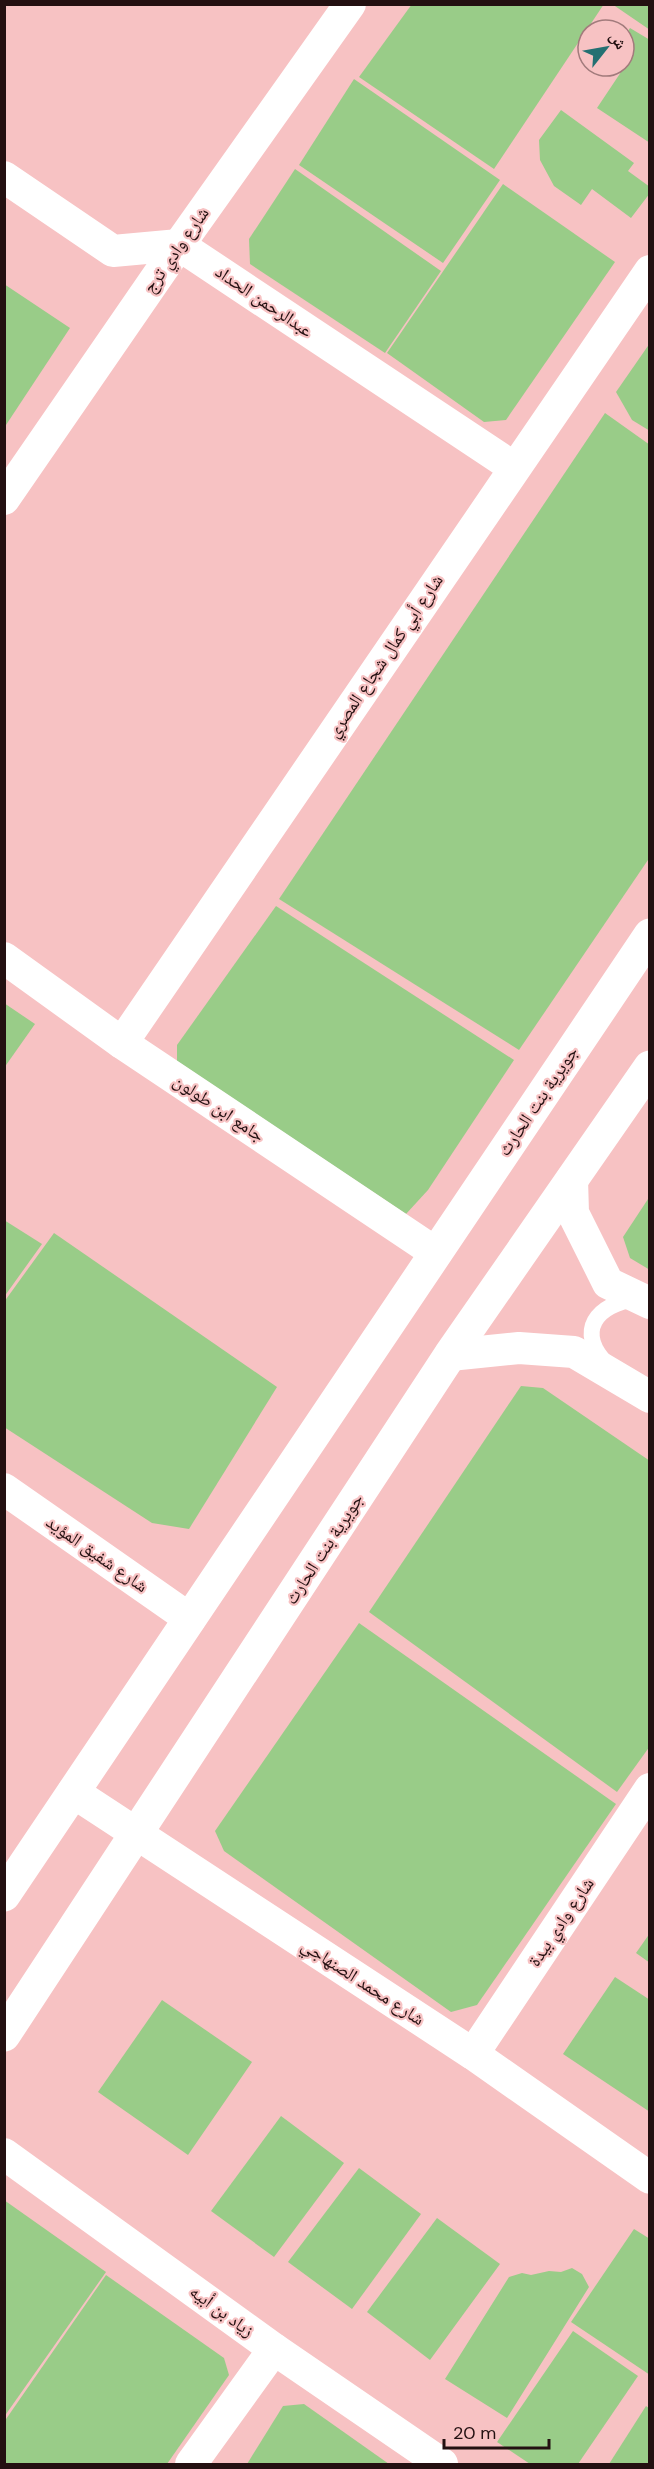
<svg xmlns="http://www.w3.org/2000/svg" width="654" height="2469" viewBox="0 0 654 2469" font-family="'DM Sans','Noto Naskh Arabic',sans-serif">
<style>
.building{fill:#9c8}
.lines{fill:none;stroke-linecap:round;stroke-linejoin:round}
.lane{stroke:#fff;stroke-width:16}
.street{stroke:#fff;stroke-width:32}
.secondary{stroke:#fff;stroke-width:33}
.labels{text-anchor:middle;dominant-baseline:central;stroke-width:4.5;stroke-linejoin:round;paint-order:stroke}
.street-label{font-size:18px;fill:#231011;stroke:#f7c2c3}
</style>
<rect width="100%" height="100%" fill="#f7c2c3"/>
<g class="building">
<path d="M412,4H604L494,169L359,77Z"/>
<path d="M612,4H650V30Z"/>
<path d="M630,28L650,40V143L597,108L627,63L624,61V37Z"/>
<path d="M354,79L500,180L443,263L299,165Z"/>
<path d="M561,110L634,163L628,171L650,187V193L631,218L592,189L581,205L554,186L540,160L539,140Z"/>
<path d="M295,169L441,271L385,353L250,264L249,239Z"/>
<path d="M503,184L615,262L506,420L484,422L387,353Z"/>
<path d="M4,284L70,328L4,428Z"/>
<path d="M650,343V431L632,420L616,392Z"/>
<path d="M605,413L650,445V857L519,1050L279,899Z"/>
<path d="M276,906L514,1060L428,1190L406,1214L177,1061V1045Z"/>
<path d="M4,1003L35,1024L4,1068Z"/>
<path d="M650,1196V1270L630,1258L623,1237Z"/>
<path d="M4,1220L42,1244L4,1297Z"/>
<path d="M54,1233L277,1387L189,1529L152,1523L4,1427V1302Z"/>
<path d="M521,1386L543,1388L650,1461V1746L617,1792L369,1612Z"/>
<path d="M359,1623L616,1804L477,2005L451,2012L224,1851L215,1831Z"/>
<path d="M650,1933V1963L636,1953Z"/>
<path d="M615,1977L650,2000V2112L563,2054Z"/>
<path d="M162,2000L252,2062L188,2155L98,2092Z"/>
<path d="M281,2116L344,2163L274,2257L211,2211Z"/>
<path d="M359,2168L421,2214L352,2309L288,2262Z"/>
<path d="M4,2200L106,2272L4,2417Z"/>
<path d="M437,2218L500,2264L430,2360L367,2312Z"/>
<path d="M634,2229L650,2239V2375L571,2322Z"/>
<path d="M572,2268L582,2274L589,2287L507,2418L445,2379L509,2277L522,2273L531,2275L549,2271L561,2272Z"/>
<path d="M106,2275L224,2358L229,2375L167,2464H4V2422Z"/>
<path d="M573,2331L638,2376L578,2464H530L497,2442Z"/>
<path d="M304,2404L389,2464H247L283,2406Z"/>
<path d="M646,2406L650,2409V2464H609Z"/>
</g>
<g class="lines">
<path class="lane" d="M607,1364C575,1331 597,1304 636,1299"/>
<g class="street">
<path d="M4,177L113,251L179,245L513,467"/>
<path d="M4,499L179,245L350,4"/>
<path d="M4,958L122,1043L436,1253"/>
<path d="M122,1043L650,271"/>
<path d="M572,1179L573,1213L608,1283L650,1303"/>
<path d="M450,1355L519,1348L574,1352L650,1397"/>
<path d="M4,1489L190,1619"/>
<path d="M73,1792L473,2054L650,2178"/>
<path d="M473,2054L650,1789"/>
<path d="M4,2154L274,2349L442,2464"/>
<path d="M191,2464L274,2349"/>
</g>
<g class="secondary">
<path d="M4,1895L650,935"/>
<path d="M4,2035L450,1355L650,1067"/>
</g>
</g>
<g class="labels">
<g class="street-label">
<text transform="translate(176 250) rotate(-55)">شارع وادي ترج</text>
<text transform="translate(264 301) rotate(34)">عبدالرحمن الحداد</text>
<text transform="translate(385 656) rotate(-56)">شارع أبي كمال شجاع المصري</text>
<text transform="translate(538 1101) rotate(-56)">جويرية بنت الحارث</text>
<text transform="translate(219 1108) rotate(34)">جامع ابن طولون</text>
<text transform="translate(324 1549) rotate(-57)">جويرية بنت الحارث</text>
<text transform="translate(97 1554) rotate(35)">شارع شفيق المؤيد</text>
<text transform="translate(561 1922) rotate(-56)">شارع وادي بيدة</text>
<text transform="translate(363 1982) rotate(33)">شارع محمد الصنهاجي</text>
<text transform="translate(222 2311) rotate(36)">زياد بن أبيه</text>
</g>
</g>
<rect width="654" height="2469" fill="none" stroke="#231011" stroke-width="12"/>
<g transform="translate(606 48) rotate(59)"><circle r="28" fill="#f7c2c3" stroke="#a27b7c" stroke-width="1.5"/>
<path d="M0-4.5L10 22L0 15L-10 22Z" fill="#247072"/>
<text y="-9" font-size="16" font-weight="bold" text-anchor="middle" fill="#231011">ش</text>
</g>
<path d="M444 2439v9h105v-9" fill="none" stroke="#231011" stroke-width="3"/>
<text x="453" y="2439" font-size="18" fill="#231011" stroke="#f7c2c3" stroke-width="4.5" paint-order="stroke">20 m</text>
</svg>
